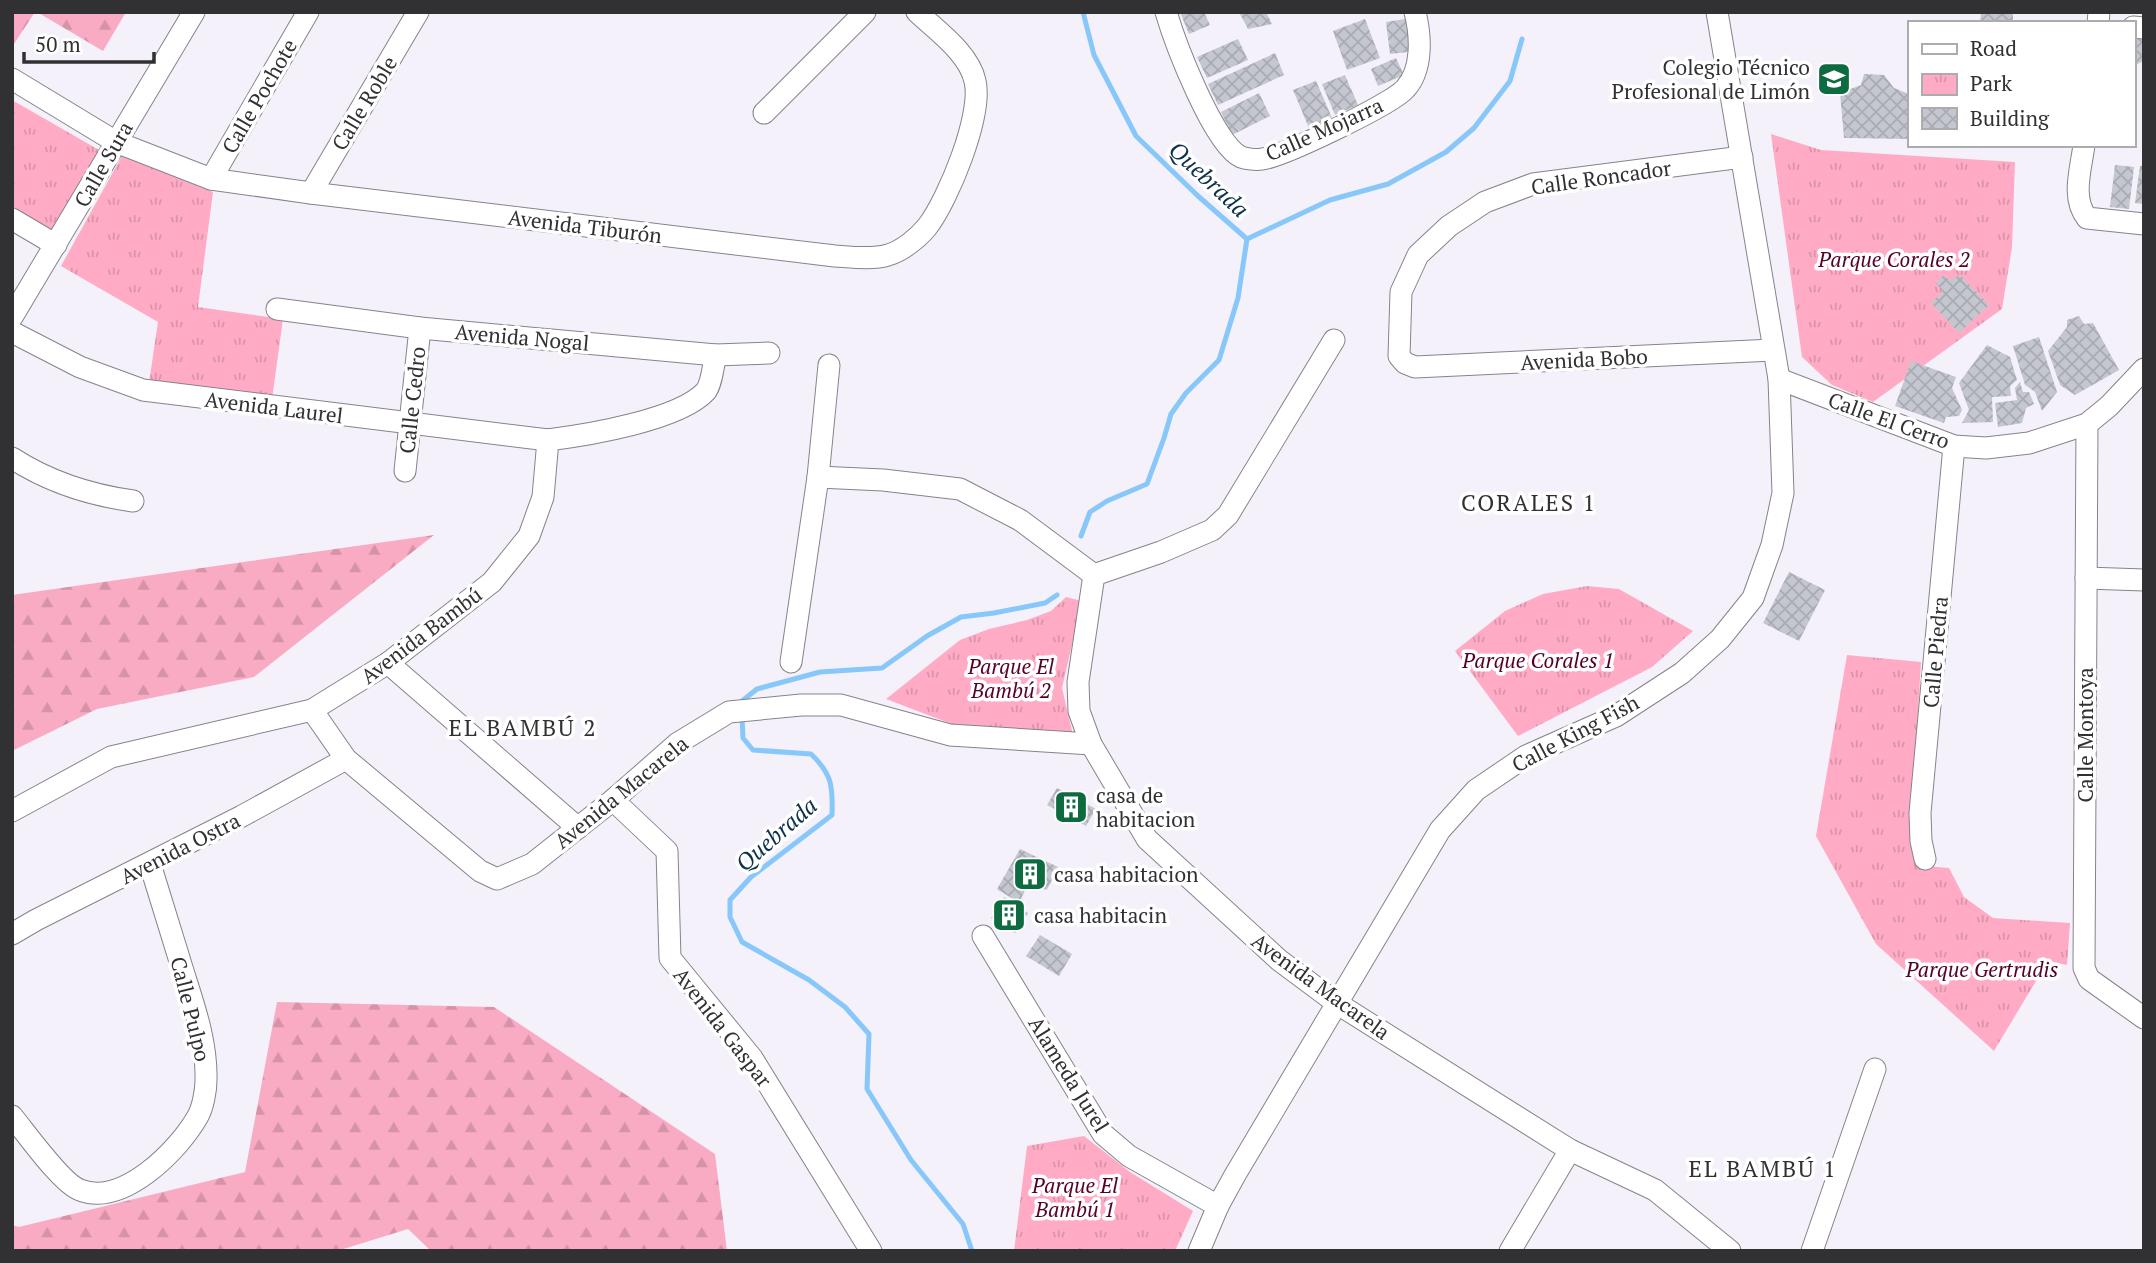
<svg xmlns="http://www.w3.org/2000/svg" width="2156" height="1263" viewBox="0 0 2156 1263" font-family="'PT Serif',serif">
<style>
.forest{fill:url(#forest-firs)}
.park{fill:url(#park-tufts)}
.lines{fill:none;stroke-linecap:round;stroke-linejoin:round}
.stream{stroke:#88c7f9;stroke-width:5}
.building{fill:url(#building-cross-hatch)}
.minor-casing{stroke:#86838b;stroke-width:23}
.minor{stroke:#fff;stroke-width:21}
.labels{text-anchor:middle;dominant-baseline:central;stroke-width:7;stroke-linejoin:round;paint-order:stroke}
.poi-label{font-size:21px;fill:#313033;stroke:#fff;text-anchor:start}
.street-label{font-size:21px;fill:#313033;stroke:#fff}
.park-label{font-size:21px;font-style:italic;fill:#550029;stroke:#fff}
.water-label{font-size:23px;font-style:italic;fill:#0f324a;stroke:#fff}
.neighbourhood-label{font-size:23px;letter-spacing:2px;fill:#313033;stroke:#fff}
</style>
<defs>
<pattern id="forest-firs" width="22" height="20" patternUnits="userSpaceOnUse" patternTransform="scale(1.75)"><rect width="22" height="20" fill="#f9abc3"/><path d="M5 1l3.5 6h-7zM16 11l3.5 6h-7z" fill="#d693a8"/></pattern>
<pattern id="park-tufts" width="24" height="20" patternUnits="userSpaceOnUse" patternTransform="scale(1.75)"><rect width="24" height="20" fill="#ffabc5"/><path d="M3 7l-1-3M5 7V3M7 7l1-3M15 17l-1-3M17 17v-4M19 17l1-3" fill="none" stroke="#db93aa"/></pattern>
<pattern id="building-cross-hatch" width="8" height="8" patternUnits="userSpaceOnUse" patternTransform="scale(1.75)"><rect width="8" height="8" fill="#c4c7cf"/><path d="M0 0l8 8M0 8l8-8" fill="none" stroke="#a9abb2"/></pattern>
</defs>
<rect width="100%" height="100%" fill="#f4f1fa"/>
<g class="forest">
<path d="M12,12H35L12,47Z"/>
<path d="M37,12H126L103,51Z"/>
<path d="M434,535L254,677L97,709L12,751V595Z"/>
<path d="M277,1002L494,1007L715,1154L727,1251H431L408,1229L337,1251H12V1225L19,1227L245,1172Z"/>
</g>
<g class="park">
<path d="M12,100L99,150L52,230L12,207Z"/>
<path d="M1771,134L1821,150L2015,162L2012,247L2002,309L1873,402L1832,385L1802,357Z"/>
<path d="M122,156L213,192L198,307L283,319L272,399L149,383L158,322L61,266Z"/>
<path d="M1587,586L1619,589L1693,631L1652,667L1518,736L1455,651L1505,611L1543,594Z"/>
<path d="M1066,597L1082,601L1062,688L1073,735L957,726L886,699L960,640L989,629L1027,620L1051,611Z"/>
<path d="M1847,655L1921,662L1912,813L1915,865L1949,868L1964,897L1993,918L2070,923L2067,965L2048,961L1994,1051L1876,944L1816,836Z"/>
<path d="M1084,1136L1130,1172L1193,1211L1175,1251H1014L1027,1146Z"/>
</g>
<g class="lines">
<g class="stream">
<path d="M1083,12L1094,55L1136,136L1198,196L1247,239"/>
<path d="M1247,239L1330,200L1388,184L1446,152L1474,128L1510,81L1522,39"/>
<path d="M1081,536L1090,512L1107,501L1147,484L1164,438L1171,414L1186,393L1219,360L1238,298L1247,239"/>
<path d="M742,704V701L757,689L820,672L882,668L927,636L961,617L994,613L1045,603L1057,595"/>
<path d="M742,717L743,738L753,750L811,754C832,774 833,786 832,815L751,877L730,900V917L742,942L809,980L845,1007L869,1034L867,1089L911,1160L963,1224L972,1251"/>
</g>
</g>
<g class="building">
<path d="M1180,12H1204L1210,25L1189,34Z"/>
<path d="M1243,12H1266L1272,24L1248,29L1240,14Z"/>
<path d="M1981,12H2013V23H1980Z"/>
<path d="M1412,18L1417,51L1390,54L1386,22Z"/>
<path d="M1365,19L1380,58L1347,70L1333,31Z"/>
<path d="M2133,32L2144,33V61L2133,66Z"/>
<path d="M1238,39L1248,60L1207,78L1197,57Z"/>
<path d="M1275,53L1284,75L1218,105L1208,84Z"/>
<path d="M1396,58L1404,75L1378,86L1371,69Z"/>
<path d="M1864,74L1884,75L1894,88L1909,94V139L1844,138L1840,93L1861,85Z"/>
<path d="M1345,75L1358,105L1335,115L1322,84Z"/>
<path d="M1316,81L1332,118L1309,128L1293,90Z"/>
<path d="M1259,93L1270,116L1232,135L1221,112Z"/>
<path d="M2115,165L2134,167L2129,209L2110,207Z"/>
<path d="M2140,166H2144V204L2135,203Z"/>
<path d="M1944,275L1949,280L1960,275L1989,305L1959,333L1931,303L1943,291L1936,283Z"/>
<path d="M2079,316L2084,324L2093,323L2119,370L2075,395L2060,385L2048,351L2067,327V320Z"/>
<path d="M2039,337L2057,392L2042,411L2035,392L2025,385L2013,346Z"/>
<path d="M1987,345L2010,357L2017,380L2010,386L2011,396L1992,397L1993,422L1962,423L1969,410L1959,383Z"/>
<path d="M1911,361L1956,377L1952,388L1962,410L1959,416L1946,417L1944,423L1895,406Z"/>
<path d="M2020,382L2023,392H2029L2034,404L2026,408L2022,423L1998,427L1995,403L2017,400L2015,388Z"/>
<path d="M1789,572L1825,590L1799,641L1763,623Z"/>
<path d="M1057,788L1096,809L1086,826L1047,805Z"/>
<path d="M1020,849L1058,867L1048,888L1046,890L1029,882L1019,903L997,889Z"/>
<path d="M1004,897L1028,913L1015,933L991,918Z"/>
<path d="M1040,935L1072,954L1059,976L1026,956Z"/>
</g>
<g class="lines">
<g class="minor-casing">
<g id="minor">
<path d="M1166,12C1175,43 1214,145 1241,157C1246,159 1256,160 1262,159C1282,157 1392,104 1405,89C1423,70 1421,36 1415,12"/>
<path d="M2098,23L2099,12"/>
<path d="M2133,27L2144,28"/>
<path d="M12,79L116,142L211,179L311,193L835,256C851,257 872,260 888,255C902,251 918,238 927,227C948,200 983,115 975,81C969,53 937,31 917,12"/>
<path d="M764,113L865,12"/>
<path d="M2084,145C2081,169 2071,198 2087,218L2144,224"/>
<path d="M1742,157L1533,184L1485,202L1449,226L1418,255L1401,292L1399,356L1405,363L1415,367L1773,350"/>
<path d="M211,179L308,12"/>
<path d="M311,193L418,12"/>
<path d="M12,219L56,245"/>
<path d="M277,309L420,328L716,355L769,353"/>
<path d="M12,317L194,12"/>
<path d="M12,332L80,367L143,390L548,440"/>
<path d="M1334,340L1228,515L1212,530L1161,552L1094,575L1078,682L1079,711L1091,744L1147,839L1279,960L1338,1004L1570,1150L1655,1190L1730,1251"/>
<path d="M1779,379L1954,446L1986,448L2029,443L2087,424L2109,406L2144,369"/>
<path d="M2087,424L2084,968L2089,979L2144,1018"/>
<path d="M12,458C49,482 90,495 133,501"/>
<path d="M405,471L420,328"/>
<path d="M818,477L883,480L960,489L1020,520L1094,575"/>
<path d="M2086,578L2144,580"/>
<path d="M791,662L818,477L829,365"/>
<path d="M388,663L578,828"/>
<path d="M312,710L346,759L480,871L497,879L532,864L613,800L678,743L729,712L801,705H841L950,735L1091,744"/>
<path d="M613,800L667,851L670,958L752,1058L871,1251"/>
<path d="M12,811L111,757L312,710L388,663L492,582L529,536L543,497L548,440C587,435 680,420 706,391C712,383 713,365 716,355"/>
<path d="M1925,859L1921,841L1920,813L1954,446"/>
<path d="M12,934L36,920L242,816L346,759"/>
<path d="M983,936L1103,1134L1129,1156L1218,1206"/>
<path d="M12,1116C26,1133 62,1184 80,1190C123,1207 179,1150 198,1116C203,1107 206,1090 206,1080C207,1042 194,1006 183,971C172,935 161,899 150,864"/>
<path d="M1199,1251L1218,1206L1235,1175L1440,830L1476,790L1526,756L1616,716L1682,673L1720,639L1753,598L1772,545L1783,493L1779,379L1717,12"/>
<path d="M1510,1251L1570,1150"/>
<path d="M1812,1251L1875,1069"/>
</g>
</g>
<use href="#minor" class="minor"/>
</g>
<defs>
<g id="school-square" transform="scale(1.75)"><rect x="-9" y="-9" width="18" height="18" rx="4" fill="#0e6b40" stroke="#fff"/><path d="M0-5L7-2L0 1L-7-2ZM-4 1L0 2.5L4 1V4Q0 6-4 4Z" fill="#fff"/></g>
<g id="building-square" transform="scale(1.75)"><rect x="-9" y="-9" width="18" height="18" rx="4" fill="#0e6b40" stroke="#fff"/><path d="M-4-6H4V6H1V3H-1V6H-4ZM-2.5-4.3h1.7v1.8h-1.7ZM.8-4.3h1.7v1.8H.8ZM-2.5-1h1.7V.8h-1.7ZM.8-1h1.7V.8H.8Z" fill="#fff"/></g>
</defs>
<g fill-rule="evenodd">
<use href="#school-square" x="1834" y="79"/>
<use href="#building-square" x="1071" y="807"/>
<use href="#building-square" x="1030" y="874"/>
<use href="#building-square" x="1009" y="915"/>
</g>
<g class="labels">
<g class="poi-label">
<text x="1810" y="67" text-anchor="end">Colegio Técnico<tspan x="1810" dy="24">Profesional de Limón</tspan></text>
<text x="1096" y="795">casa de<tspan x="1096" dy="24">habitacion</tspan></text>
<text x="1054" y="874">casa habitacion</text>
<text x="1034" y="915">casa habitacin</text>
</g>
<g class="street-label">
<text transform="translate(259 96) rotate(-60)">Calle Pochote</text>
<text transform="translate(364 103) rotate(-59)">Calle Roble</text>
<text transform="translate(1324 129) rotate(-24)">Calle Mojarra</text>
<text transform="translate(103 164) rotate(-60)">Calle Sura</text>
<text transform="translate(1601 177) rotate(-8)">Calle Roncador</text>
<text transform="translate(585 226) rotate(7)">Avenida Tiburón</text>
<text transform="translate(522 337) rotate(5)">Avenida Nogal</text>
<text transform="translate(1584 359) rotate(-3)">Avenida Bobo</text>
<text transform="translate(412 400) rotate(-84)">Calle Cedro</text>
<text transform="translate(274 407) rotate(7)">Avenida Laurel</text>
<text transform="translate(1889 420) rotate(20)">Calle El Cerro</text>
<text transform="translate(421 635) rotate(-37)">Avenida Bambú</text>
<text transform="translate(1935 652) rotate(-85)">Calle Piedra</text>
<text transform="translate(1575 733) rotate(-28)">Calle King Fish</text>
<text transform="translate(2085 735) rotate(-90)">Calle Montoya</text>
<text transform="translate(621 792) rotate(-39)">Avenida Macarela</text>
<text transform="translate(180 848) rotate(-27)">Avenida Ostra</text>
<text transform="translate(1321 986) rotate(36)">Avenida Macarela</text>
<text transform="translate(191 1009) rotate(76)">Calle Pulpo</text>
<text transform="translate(723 1027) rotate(52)">Avenida Gaspar</text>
<text transform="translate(1069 1074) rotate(58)">Alameda Jurel</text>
</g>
<g class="park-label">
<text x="1894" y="259">Parque Corales 2</text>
<text x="1538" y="660">Parque Corales 1</text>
<text x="1011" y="666">Parque El<tspan x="1011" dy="24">Bambú 2</tspan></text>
<text x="1982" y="969">Parque Gertrudis</text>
<text x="1075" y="1185">Parque El<tspan x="1075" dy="24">Bambú 1</tspan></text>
</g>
<g class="water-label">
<text transform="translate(1209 179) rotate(43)">Quebrada</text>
<text transform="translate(776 834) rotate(-41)">Quebrada</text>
</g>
<g class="neighbourhood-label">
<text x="1529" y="502">CORALES 1</text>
<text x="523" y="727">EL BAMBÚ 2</text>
<text x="1763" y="1168">EL BAMBÚ 1</text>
</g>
</g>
<rect width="2156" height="1263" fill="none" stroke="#313033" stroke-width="28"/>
<rect x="1908" y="21" width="228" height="126" fill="#ffffff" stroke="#adacad" stroke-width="2"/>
<rect x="1922" y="44" width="35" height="10" fill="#ffffff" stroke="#adacad" stroke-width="2"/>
<text x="1970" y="56" font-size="21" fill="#313033">Road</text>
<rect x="1922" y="74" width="35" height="21" fill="url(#park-tufts)" stroke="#adacad" stroke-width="2"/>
<text x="1970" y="91" font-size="21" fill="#313033">Park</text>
<rect x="1922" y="108" width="35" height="21" fill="url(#building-cross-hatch)" stroke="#adacad" stroke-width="2"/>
<text x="1970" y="126" font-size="21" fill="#313033">Building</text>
<path d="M24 52v10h130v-10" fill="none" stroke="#313033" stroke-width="3.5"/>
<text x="35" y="52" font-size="21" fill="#313033" stroke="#ffffff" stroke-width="5" paint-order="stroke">50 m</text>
</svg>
